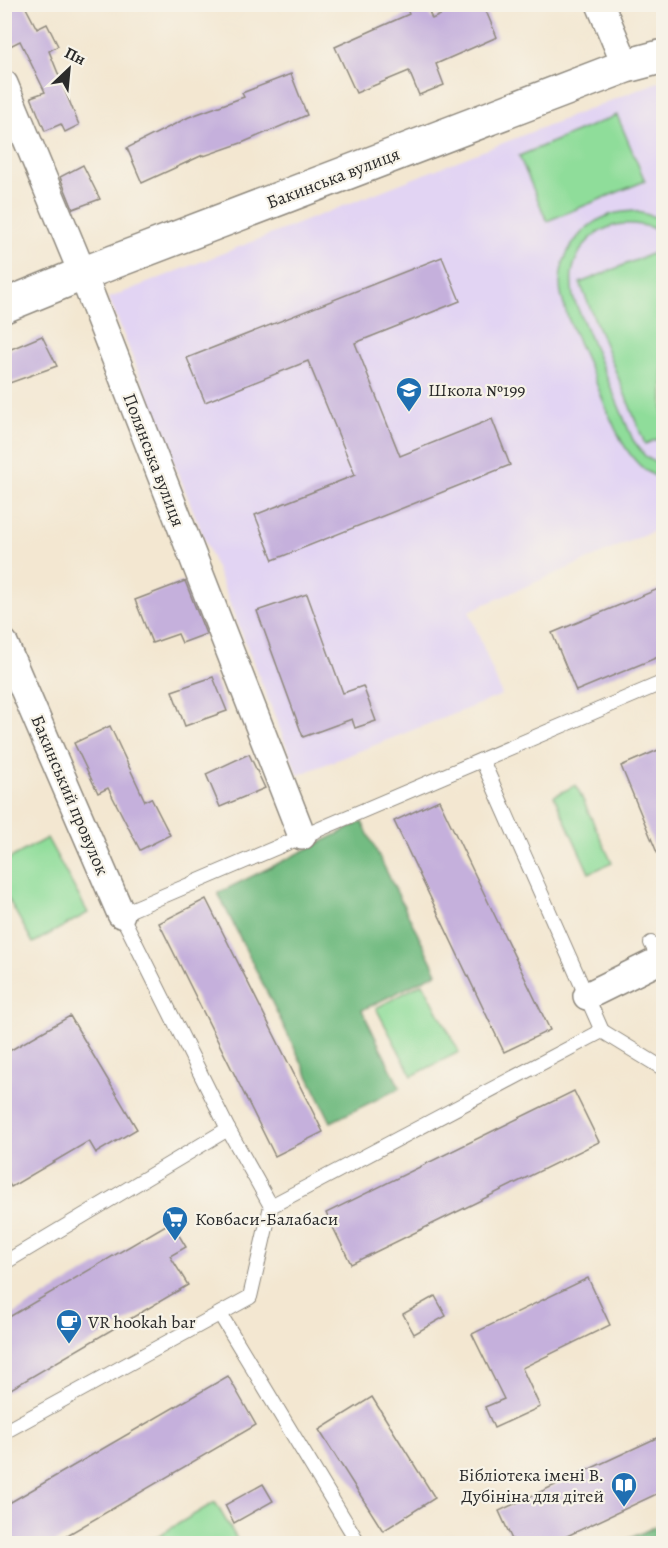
<svg xmlns="http://www.w3.org/2000/svg" width="668" height="1548" viewBox="0 0 668 1548" font-family="Alegreya,serif">
<style>
.built{fill:#e2d4f3}
.green{fill:#8fdd9a;stroke:#5d8462;stroke-width:1.5}
.forest{fill:#73bc82;stroke:#4f7456;stroke-width:1.5}
.building{fill:#c5b0dc}
.lines{fill:none;stroke-linecap:round;stroke-linejoin:round}
.service-casing{stroke:#8f897e;stroke-width:16}
.minor-casing{stroke:#8f897e;stroke-width:30}
.tertiary-casing{stroke:#8f897e;stroke-width:36}
.service{stroke:#fff;stroke-width:14}
.minor{stroke:#fff;stroke-width:27}
.tertiary{stroke:#fff;stroke-width:33}
.labels{text-anchor:middle;dominant-baseline:central;stroke-width:4.5;stroke-linejoin:round;paint-order:stroke}
.street-label{font-size:18px;fill:#2b2b2b;stroke:#f7f3e8}
.poi-label{font-size:18px;fill:#2b2b2b;stroke:#f7f3e8;text-anchor:start}
</style>
<rect width="100%" height="100%" fill="#f7f3e8"/>
<filter id="ink" filterUnits="userSpaceOnUse"><feTurbulence type="fractalNoise" baseFrequency=".0167" numOctaves="2"/><feDisplacementMap in="SourceGraphic" scale="12" xChannelSelector="R" yChannelSelector="G"/><feConvolveMatrix kernelMatrix="1 2 1 2 8 2 1 2 1" color-interpolation-filters="sRGB"/></filter>
<filter id="wash" filterUnits="userSpaceOnUse"><feTurbulence type="fractalNoise" baseFrequency=".008" numOctaves="4" result="noise"/><feDisplacementMap in="SourceGraphic" scale="24" xChannelSelector="R" yChannelSelector="G"/><feGaussianBlur stdDeviation="1.35" result="paint"/><feColorMatrix in="noise" values="0 0 0 0 0 0 0 0 0 0 0 0 0 0 0 0 0 1.4 0 .05"/><feComposite in="paint" operator="in"/></filter>
<g filter="url(#wash)">
<rect width="100%" height="100%" fill="#f3e7d1"/>
<path class="built" d="M663,80V527L469,611L502,695L298,775L109,298Z"/>
<g class="green">
<path d="M617,115L645,181L547,221L519,156Z"/>
<path d="M634,211L663,219V233C625,212 581,228 572,273C571,280 572,289 573,297L633,440L645,456L663,468V479C623,468 607,407 592,373C582,349 560,308 560,283C560,255 580,226 607,216C615,212 625,212 634,211Z"/>
<path d="M663,249V437L645,444L580,283Z"/>
<path d="M576,785L612,863L589,873L554,796Z"/>
<path d="M47,838L88,913L33,943L5,893V861Z"/>
<path d="M423,983L459,1052L412,1076L376,1008Z"/>
<path d="M215,1502L237,1539L236,1543H159L156,1537Z"/>
</g>
<g class="forest">
<path d="M362,822L437,973L362,1010L400,1088L331,1122L218,893Z"/>
<path d="M663,1523V1543H620Z"/>
</g>
<g id="blocks">
<g class="building">
<path d="M19,4H24L37,29L47,24L58,46L49,51L79,125L65,132L61,124L45,131L31,97L45,92L20,41L4,49V12Z"/>
<path d="M405,4H426L432,19L464,4H483L497,37L436,64L444,85L419,95L409,71L356,93L335,47L409,14Z"/>
<path d="M291,74L307,115L244,142L204,156L203,155L142,183L127,148L189,117L244,97L242,93Z"/>
<path d="M83,165L100,199L73,209L60,177Z"/>
<path d="M442,257L460,301L355,343L400,456L492,419L510,465L273,560L255,515L355,475L308,361L205,402L187,358Z"/>
<path d="M42,336L57,366L4,385V352Z"/>
<path d="M185,581L206,634L182,643L178,634L152,643L135,600Z"/>
<path d="M663,587V655L576,691L552,633Z"/>
<path d="M307,594L343,693L363,686L376,721L355,728L352,719L303,737L257,611Z"/>
<path d="M213,677L227,711L185,726L172,691Z"/>
<path d="M110,726L145,801L151,798L170,835L140,850L108,788L98,793L74,743Z"/>
<path d="M663,748V867L621,766Z"/>
<path d="M249,754L265,788L220,807L206,774Z"/>
<path d="M439,800L550,1030L504,1052L394,821Z"/>
<path d="M206,899L323,1132L275,1156L159,923Z"/>
<path d="M70,1016L137,1129L96,1153L89,1141L11,1187L4,1176V1054Z"/>
<path d="M574,1091L599,1142L351,1264L326,1213Z"/>
<path d="M171,1222L186,1247L170,1256L188,1285L4,1393V1320Z"/>
<path d="M588,1278L610,1325L522,1368L540,1407L494,1428L485,1407L504,1399L472,1334Z"/>
<path d="M435,1296L446,1316L414,1334L403,1314Z"/>
<path d="M228,1376L256,1425L52,1544H4V1506Z"/>
<path d="M372,1397L435,1498L383,1531L319,1430Z"/>
<path d="M663,1435V1491L550,1544H514L499,1511Z"/>
<path d="M263,1484L273,1501L234,1523L225,1505Z"/>
</g>
</g>
</g>
<g filter="url(#ink)">
<use href="#blocks" fill-opacity="0" stroke="#8f897e" stroke-width="1.5"/>
<g class="lines">
<g class="service-casing">
<g id="service">
<path d="M482,760L602,1031"/>
<path d="M651,943L660,959"/>
<path d="M271,1206L228,1129L121,914L664,682"/>
<path d="M4,1263L228,1129"/>
<path d="M220,1314L359,1544"/>
<path d="M4,1432L250,1297L271,1206L602,1031L664,1069"/>
</g>
</g>
<g class="minor-casing">
<g id="minor">
<path d="M600,4L626,66"/>
<path d="M4,84L79,265L302,836"/>
<path d="M4,643L121,914"/>
<path d="M587,996L664,958"/>
</g>
</g>
<g class="tertiary-casing">
<path id="tertiary" d="M4,306L82,274L626,66L664,56"/>
</g>
<use href="#service" class="service"/>
<use href="#minor" class="minor"/>
<use href="#tertiary" class="tertiary"/>
</g>
</g>
<defs>
<g id="school-pin" transform="scale(1.35)"><path d="M0 17L-7.5 6A9.5 9.5 0 1 1 7.5 6Z" fill="#1f6fb2" stroke="#f7f3e8"/><path d="M0-5L7-2L0 1L-7-2ZM-4 1L0 2.5L4 1V4Q0 6-4 4Z" fill="#fff"/></g>
<g id="supermarket-pin" transform="scale(1.35)"><path d="M0 17L-7.5 6A9.5 9.5 0 1 1 7.5 6Z" fill="#1f6fb2" stroke="#f7f3e8"/><path d="M-6-5.5h2.5l.6 2H6L4.5 2H-2.5L-4.4-4H-6ZM-1.5 3.2a1.3 1.3 0 1 0 .1 0ZM3 3.2a1.3 1.3 0 1 0 .1 0Z" fill="#fff"/></g>
<g id="cafe-pin" transform="scale(1.35)"><path d="M0 17L-7.5 6A9.5 9.5 0 1 1 7.5 6Z" fill="#1f6fb2" stroke="#f7f3e8"/><path d="M-5.5-4.5H6V0H3Q3 3.5 0 3.5H-2.5Q-5.5 3.5-5.5 0ZM3-3.2v2h1.7v-2ZM-6 4.5H4V6H-6Z" fill="#fff"/></g>
<g id="library-pin" transform="scale(1.35)"><path d="M0 17L-7.5 6A9.5 9.5 0 1 1 7.5 6Z" fill="#1f6fb2" stroke="#f7f3e8"/><path d="M-6-4Q-3-5.5-.7-3.5V5Q-3 3-6 4ZM6-4Q3-5.5 .7-3.5V5Q3 3 6 4Z" fill="#fff"/></g>
</defs>
<g fill-rule="evenodd">
<use href="#school-pin" x="409" y="390"/>
<use href="#supermarket-pin" x="175" y="1219"/>
<use href="#cafe-pin" x="69" y="1322"/>
<use href="#library-pin" x="624" y="1485"/>
</g>
<g class="labels">
<g class="street-label">
<text transform="translate(333 178) rotate(-21)">Бакинська вулиця</text>
<text transform="translate(154 460) rotate(69)">Полянська вулиця</text>
<text transform="translate(70 795) rotate(67)">Бакинський провулок</text>
</g>
<g class="poi-label">
<text x="428" y="390">Школа №199</text>
<text x="195" y="1219">Ковбаси-Балабаси</text>
<text x="88" y="1322">VR hookah bar</text>
<text x="604" y="1475" text-anchor="end">Бібліотека імені В.<tspan x="604" dy="21">Дубініна для дітей</tspan></text>
</g>
</g>
<rect width="668" height="1548" fill="none" stroke="#f7f3e8" stroke-width="24"/>
<g transform="translate(69 69) rotate(26)" stroke="#f7f3e8" stroke-width="4.5" paint-order="stroke">
<path d="M0-4.5L10 22L0 15L-10 22Z" fill="#2b2b2b"/>
<text y="-9" font-size="16" font-weight="bold" text-anchor="middle" fill="#2b2b2b">Пн</text>
</g>
</svg>
